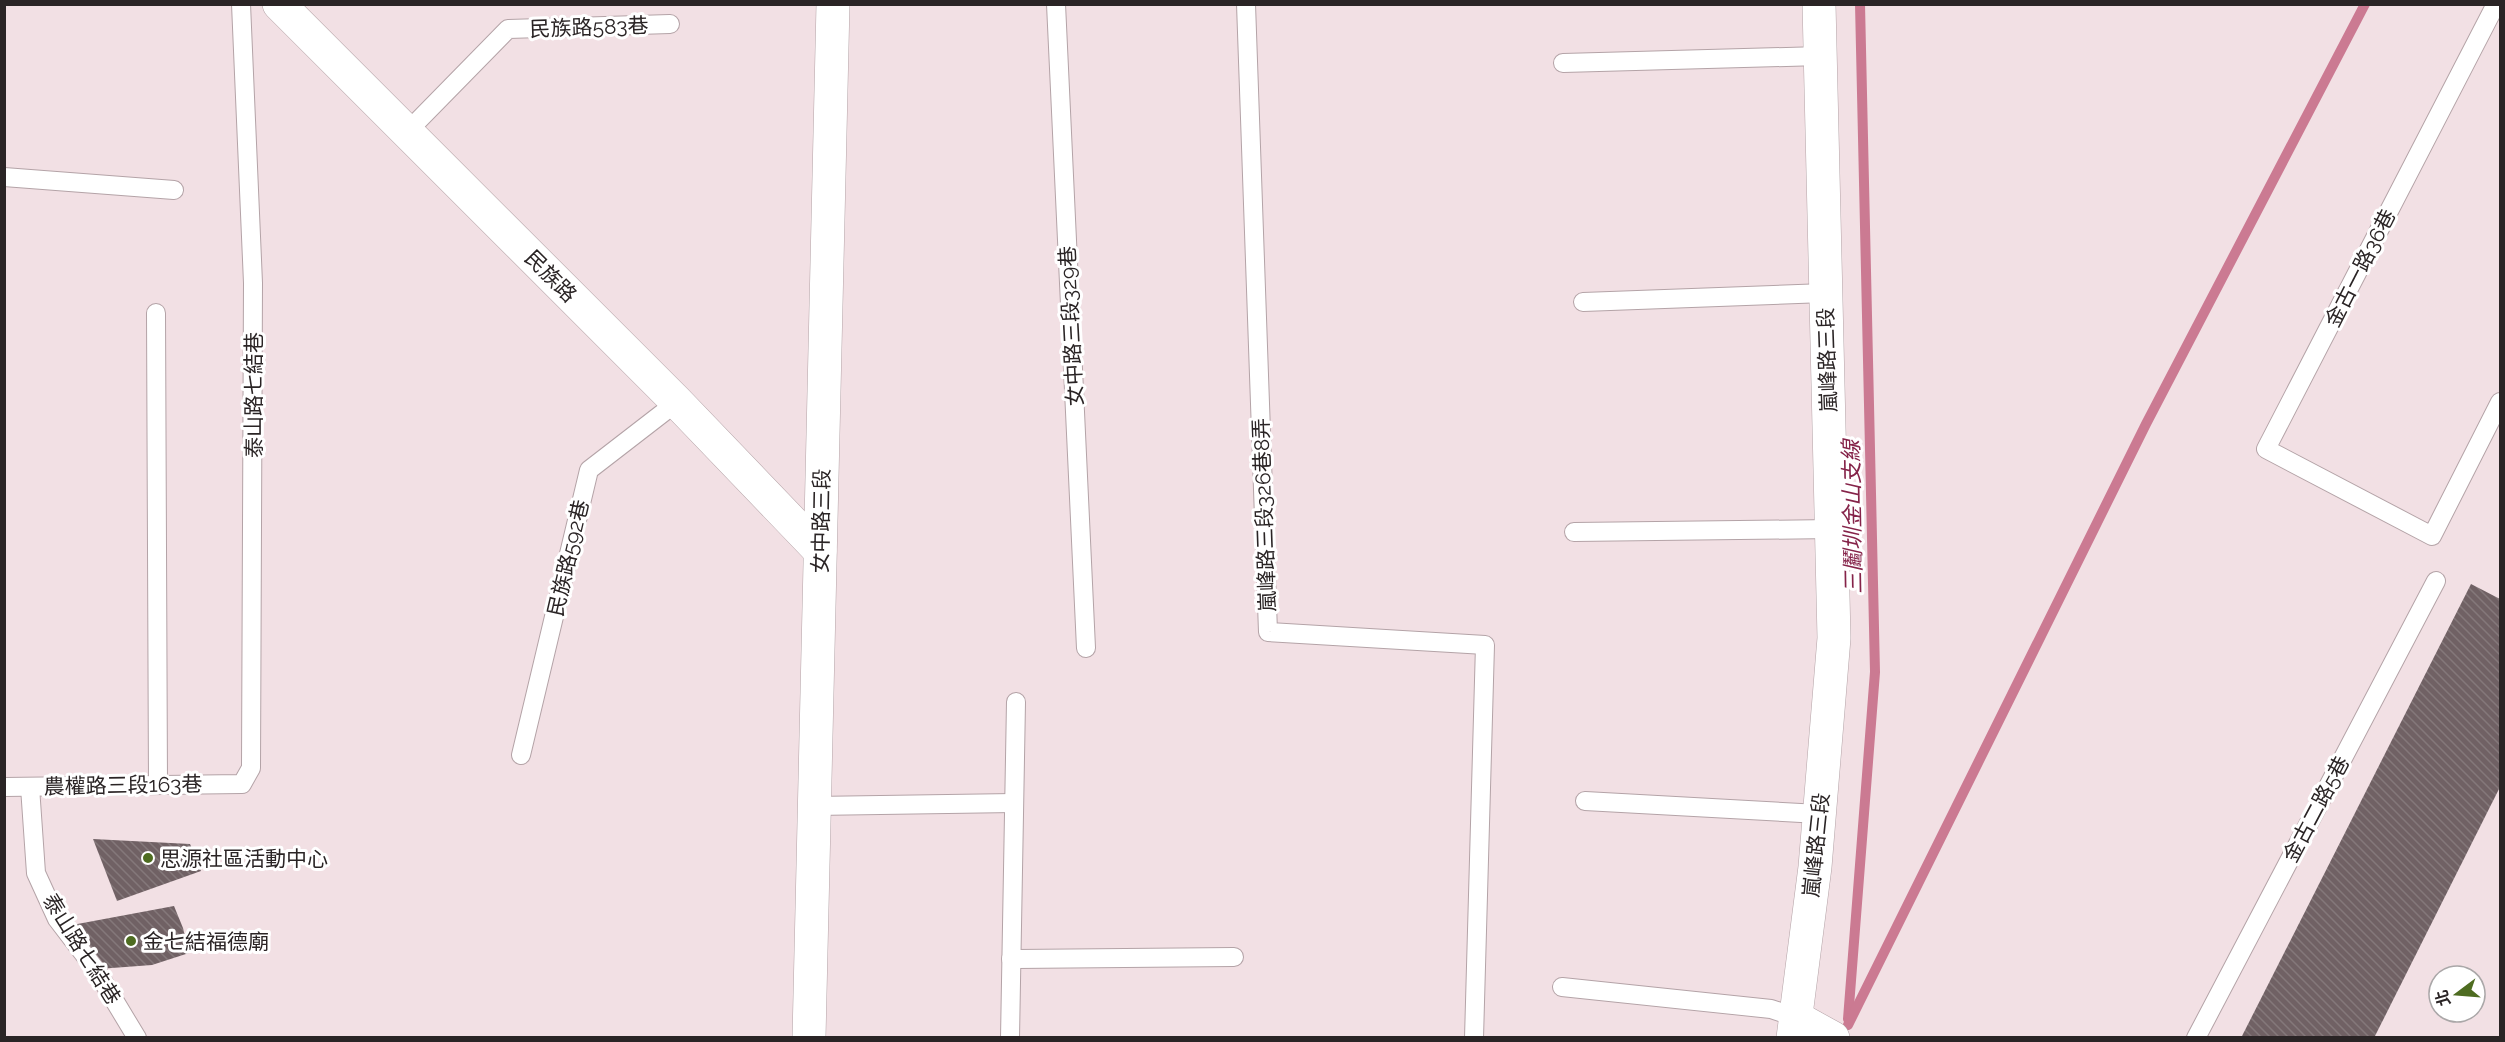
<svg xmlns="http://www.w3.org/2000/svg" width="2505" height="1042" viewBox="0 0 2505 1042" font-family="Raleway,'Noto Sans TC',sans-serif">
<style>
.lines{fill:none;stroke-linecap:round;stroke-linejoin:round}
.stream{stroke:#cb7a92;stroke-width:10}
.building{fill:url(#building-back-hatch)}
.service-casing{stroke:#b4a3a7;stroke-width:20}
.minor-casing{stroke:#b4a3a7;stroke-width:34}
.tertiary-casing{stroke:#b4a3a7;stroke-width:34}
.service{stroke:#fff;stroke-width:18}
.minor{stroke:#fff;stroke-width:33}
.tertiary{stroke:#fff;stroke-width:33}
.poi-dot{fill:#4e6c21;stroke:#fff;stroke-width:2}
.labels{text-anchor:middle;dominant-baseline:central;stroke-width:6;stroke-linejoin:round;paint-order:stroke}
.street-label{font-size:21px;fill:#2a2425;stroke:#fff}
.poi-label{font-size:21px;fill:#2a2425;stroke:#fff;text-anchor:start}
.water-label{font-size:22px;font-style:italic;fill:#852349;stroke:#fff}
</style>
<defs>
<pattern id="building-back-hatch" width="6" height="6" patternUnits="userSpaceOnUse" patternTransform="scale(1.5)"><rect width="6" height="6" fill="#706164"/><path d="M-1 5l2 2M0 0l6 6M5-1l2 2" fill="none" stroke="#84787a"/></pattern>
</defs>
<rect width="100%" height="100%" fill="#f2e0e4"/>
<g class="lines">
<g class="stream">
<path d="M1848,1019L1875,672L1860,4"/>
<path d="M1848,1025L2146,424L2365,4"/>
</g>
</g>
<g class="building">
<path d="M2471,584L2500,599V787L2374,1038H2241Z"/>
<path d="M93,839L190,844L201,871L117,901Z"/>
<path d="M174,906L183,928L189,953L152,965L85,970L72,925Z"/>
</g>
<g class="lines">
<g class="service-casing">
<g id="service">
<path d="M1056,4L1086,648"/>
<path d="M1246,4L1268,632L1485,645L1474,1038"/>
<path d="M2496,4L2266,449L2432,536L2500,402"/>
<path d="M1563,63L1820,56"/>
<path d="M407,132L508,29L670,24"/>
<path d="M4,177L174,190"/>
<path d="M1583,302L1825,293"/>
<path d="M156,313L158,785"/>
<path d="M1574,532L1832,529"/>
<path d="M521,755L589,470L677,402"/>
<path d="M4,787L242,784L251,768L253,283L241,4"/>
<path d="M30,787L36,873L57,919L96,970L137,1038"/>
<path d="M1585,801L1819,814"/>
<path d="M814,806L1014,803"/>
<path d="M1011,959L1234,957"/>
<path d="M1562,987L1771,1009L1795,1017"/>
<path d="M1010,1038L1016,702"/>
<path d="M2196,1038L2436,581"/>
</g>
</g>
<g class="minor-casing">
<g id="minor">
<path d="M279,4L677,402L820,551"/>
<path d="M1795,1017L1833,1038"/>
<path d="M809,1038L833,4"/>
</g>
</g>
<g class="tertiary-casing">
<path id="tertiary" d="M1793,1038L1815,867L1834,638L1819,4"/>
</g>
<use href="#service" class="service"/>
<use href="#minor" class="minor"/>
<use href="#tertiary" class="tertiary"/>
</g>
<g class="poi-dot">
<circle cx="148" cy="858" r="6"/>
<circle cx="131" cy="941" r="6"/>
</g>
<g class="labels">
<g class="street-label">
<text transform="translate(589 27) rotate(-2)">民族路583巷</text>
<text transform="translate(2360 268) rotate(-63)">金古一路36巷</text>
<text transform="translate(551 276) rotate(45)">民族路</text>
<text transform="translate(1071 326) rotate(-93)">女中路三段329巷</text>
<text transform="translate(1827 360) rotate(-92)">嵐峰路三段</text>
<text transform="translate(253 395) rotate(-90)">泰山路七結巷</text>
<text transform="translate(1264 515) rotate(-92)">嵐峰路三段326巷8弄</text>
<text transform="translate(821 521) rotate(-89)">女中路三段</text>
<text transform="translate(568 558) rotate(-77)">民族路592巷</text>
<text transform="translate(123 785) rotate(-1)">農權路三段163巷</text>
<text transform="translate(2316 809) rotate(-62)">金古二路5巷</text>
<text transform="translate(1816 845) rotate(-84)">嵐峰路三段</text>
<text transform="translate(82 949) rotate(58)">泰山路七結巷</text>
</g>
<g class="poi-label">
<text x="160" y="858">思源社區活動中心</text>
<text x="143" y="941">金七結福德廟</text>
</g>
<g class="water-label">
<text transform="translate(1852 517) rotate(-91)">三鬮圳金山支線</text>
</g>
</g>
<rect width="2505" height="1042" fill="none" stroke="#2a2425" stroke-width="12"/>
<g transform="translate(2457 994) rotate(254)"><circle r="28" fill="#ffffff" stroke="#aaa7a8" stroke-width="1.5"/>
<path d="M0-4.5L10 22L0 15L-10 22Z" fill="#4e6c21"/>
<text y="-9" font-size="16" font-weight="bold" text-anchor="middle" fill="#2a2425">北</text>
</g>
</svg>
